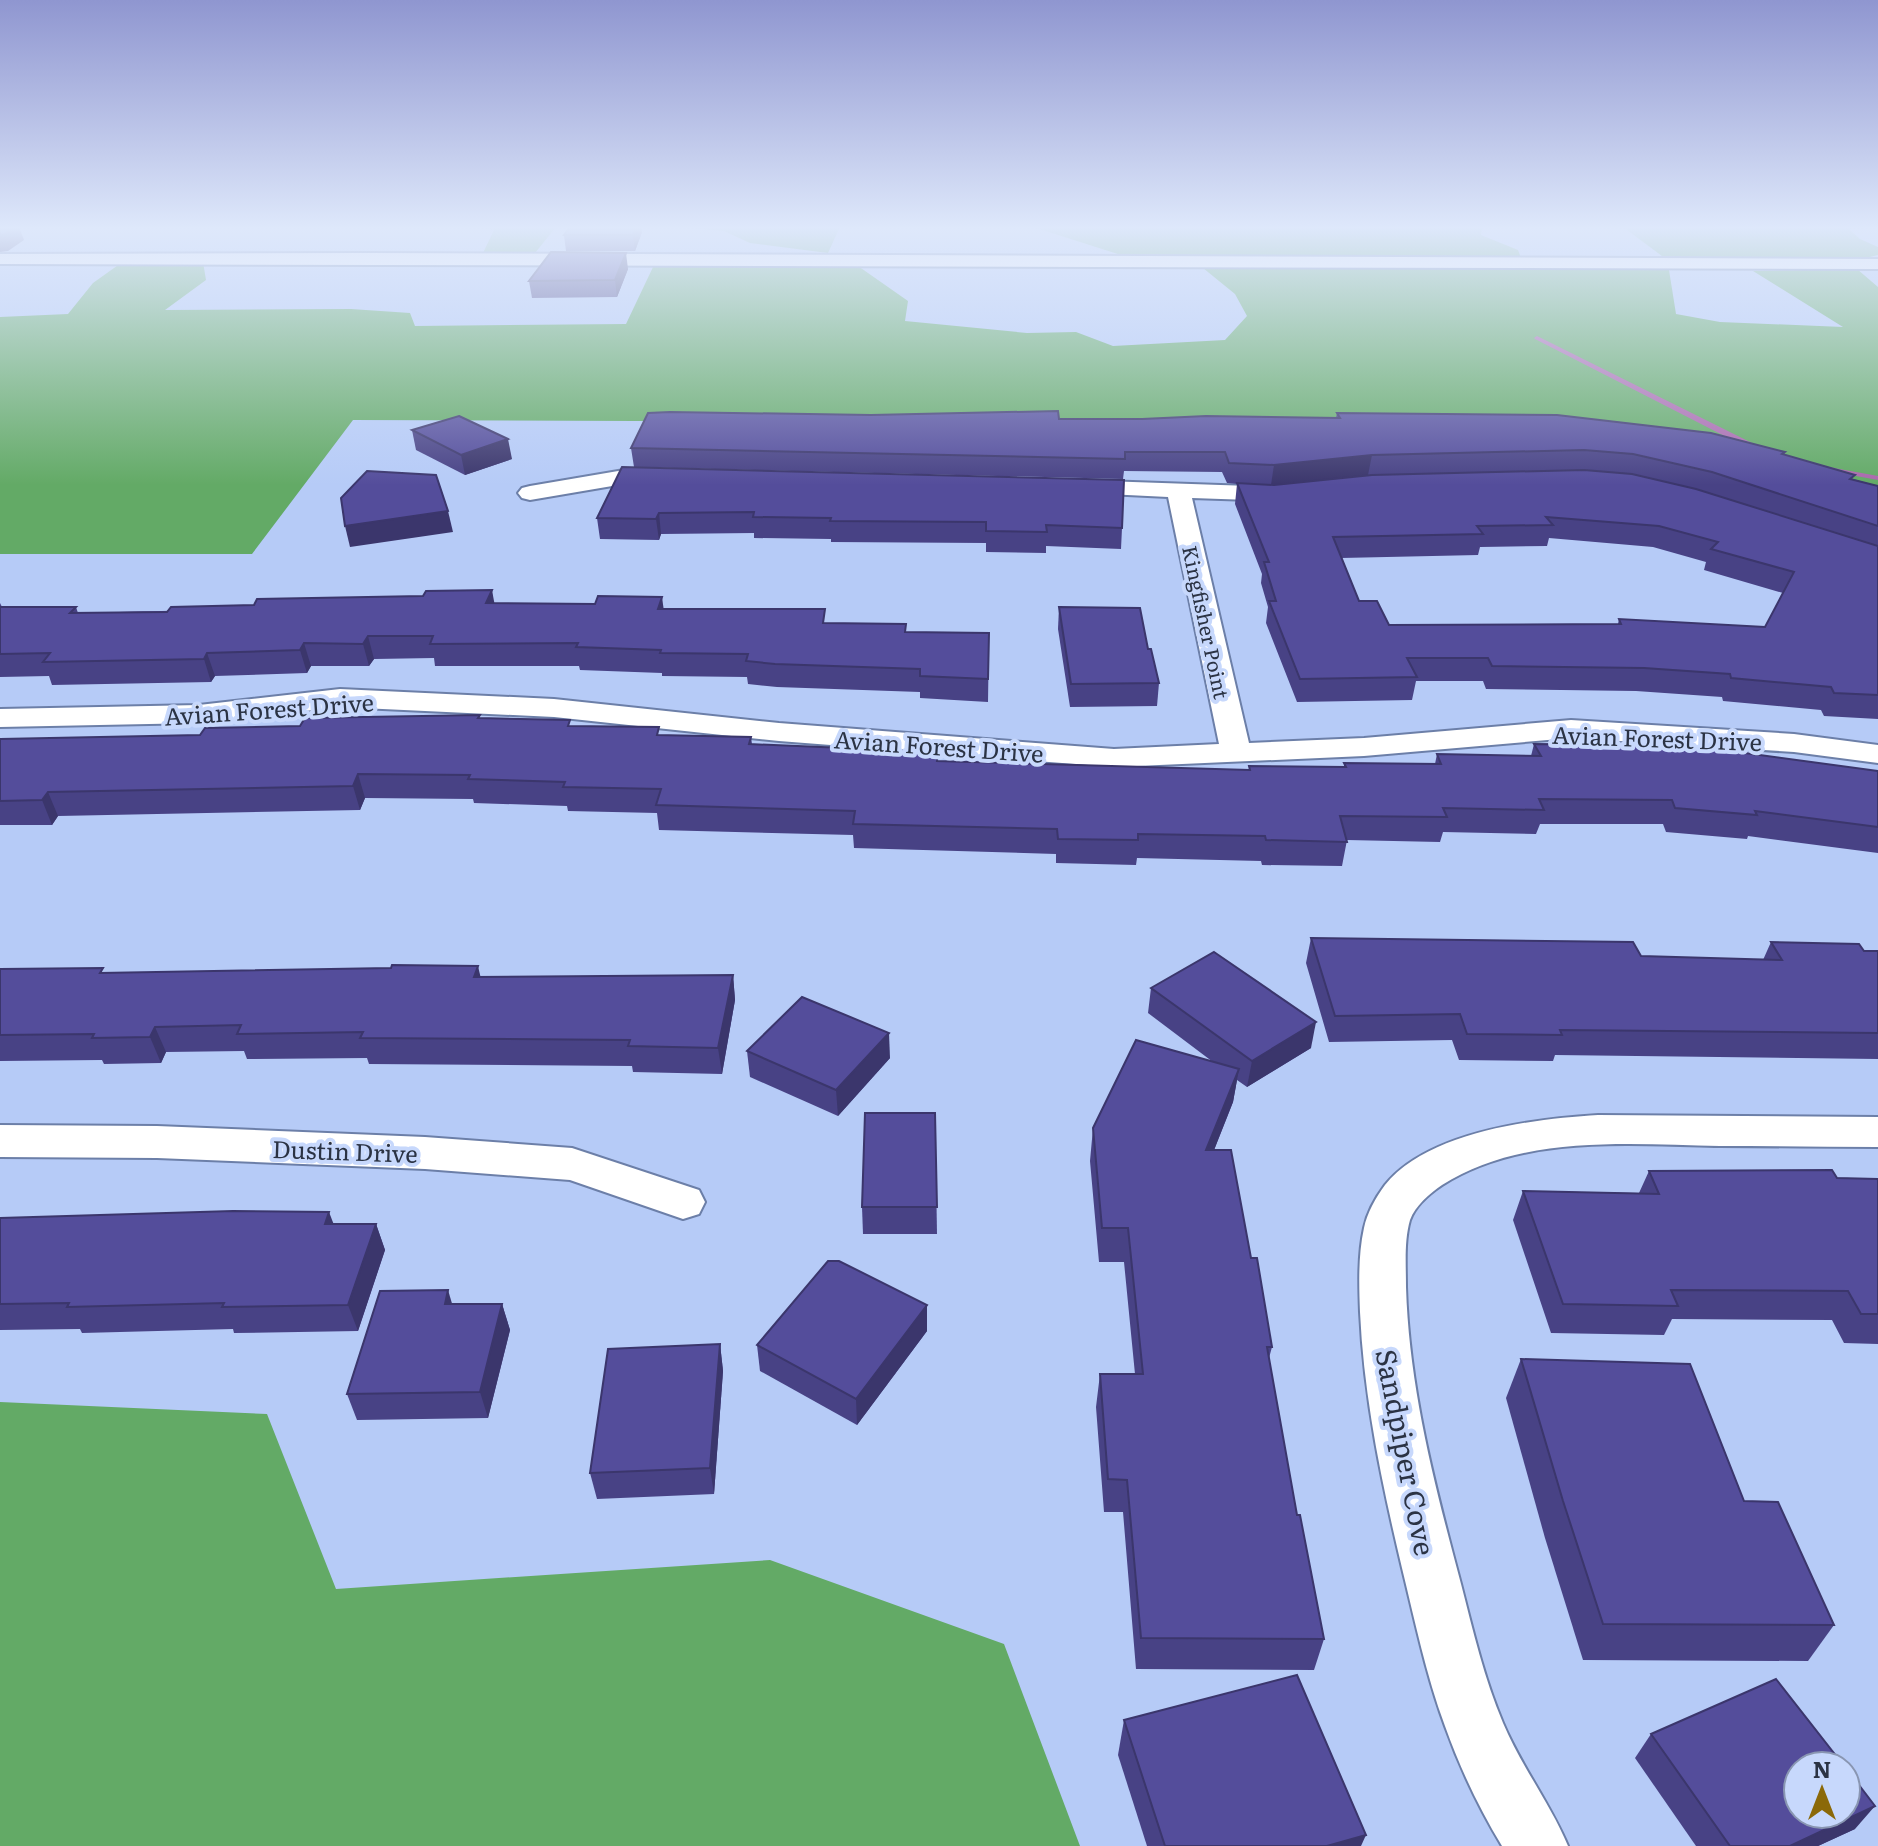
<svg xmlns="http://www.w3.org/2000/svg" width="1878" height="1846" viewBox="0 0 1878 1846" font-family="Literata,serif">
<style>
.forest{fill:#63aa66}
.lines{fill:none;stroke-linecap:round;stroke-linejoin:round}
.stream{fill:#aa69ad;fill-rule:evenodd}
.street-casing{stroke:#6c7fa8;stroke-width:4}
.street{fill:#fff;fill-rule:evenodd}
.wall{fill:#484285;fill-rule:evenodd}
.shaded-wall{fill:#3b366c}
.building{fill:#544d9b;stroke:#3b366c;stroke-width:2;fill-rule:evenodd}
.labels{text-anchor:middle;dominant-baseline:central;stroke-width:8;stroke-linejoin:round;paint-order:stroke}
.far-street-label{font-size:20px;fill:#2b3344;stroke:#c7d8fc}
.street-label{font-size:24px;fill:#2b3344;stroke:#c7d8fc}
.near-street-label{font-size:28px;fill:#2b3344;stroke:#c7d8fc}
</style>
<rect width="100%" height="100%" fill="#b6cbf7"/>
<g class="forest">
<path d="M474,227H556L535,253H483L494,230Z"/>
<path d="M678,227H846L839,229L828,253L750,243L724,231Z"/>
<path d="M1033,227H1482L1481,235L1518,250L1521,258L1121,255Z"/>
<path d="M1623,227H1878L1849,229L1860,239L1878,247V255L1861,259H1666Z"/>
<path d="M203,262L206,280L165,310L351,309L410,313L415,326L626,324L654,265L858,266L908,301L905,321L1027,333L1076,332L1113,346L1225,340L1247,316L1235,294L1203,268L1669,270L1676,314L1720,322L1843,327L1753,271L1857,269L1878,287V494L1480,424L353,420L252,554H0V317L68,314L93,283L121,263Z"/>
<path d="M0,1402L267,1414L336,1589L770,1560L1004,1644L1080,1846H0Z"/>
</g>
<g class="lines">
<g class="stream">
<path d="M1537,336L1754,444L1755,446L1748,448L1535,339L1534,338Z"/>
<path d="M1823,466L1878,476V480L1823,470Z"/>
</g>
<g class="street-casing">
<g id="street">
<path d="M367,253L1878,259V269L0,264V254Z"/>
<path d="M624,470L675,473L679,478L675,483L624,484L530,500L522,498L518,493L522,488L530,486Z"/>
<path d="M1074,480L1282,487L1290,489L1294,494L1290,499L1282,501L1192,498L1249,743L1364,738L1571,720L1794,734L1878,745V763L1794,752L1571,738L1364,756L1114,767L779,741L554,717L340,707L199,723L0,727V709L199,705L340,689L554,699L779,723L1114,749L1219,744L1168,497L1066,492L1062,487L1066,482Z"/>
<path d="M1598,1115L1878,1117V1147C1825,1147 1773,1146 1720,1146C1630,1144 1522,1134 1442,1185C1430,1193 1415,1206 1410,1220C1404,1241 1406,1265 1406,1287C1409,1388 1435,1487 1461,1584C1473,1631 1484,1678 1503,1723C1521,1766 1550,1803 1568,1846H1502C1479,1808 1460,1768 1445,1726C1426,1675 1415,1621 1402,1568C1382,1484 1364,1399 1360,1312C1359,1285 1358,1255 1364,1228C1367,1213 1376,1197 1385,1185C1429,1131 1534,1119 1598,1115Z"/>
<path d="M0,1125L157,1126L425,1137L572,1148L699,1190L705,1202L699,1214L683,1219L570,1180L425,1169L157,1158L0,1157Z"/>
</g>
</g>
<use href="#street" class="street"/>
</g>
<g class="wall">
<path d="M642,232L635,251H566L564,235Z"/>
<path d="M628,269L617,297L532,298L529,281Z"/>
<path d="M1337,413L1785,452L1784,455L1853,479L1878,486V719L1824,716L1821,710L1723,701L1722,697L1636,691L1486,689L1483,681H1416L1412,700L1297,702L1266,623L1268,607L1261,583L1262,574L1235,504L1237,484L1227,483L1222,472L1124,471L1123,479L634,467L631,448L1059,419L1336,418ZM1549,538L1653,547L1706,562L1704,570L1783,593L1765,627L1619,619L1618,624L1389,625L1359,601L1341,558L1478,555L1480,547L1547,546Z"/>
<path d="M412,430L512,459L465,475L416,450Z"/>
<path d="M622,467L1122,528L1121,549L1046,546V553L986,552V543L831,542V539L754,538V533L661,534L659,540L600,539L597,518Z"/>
<path d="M0,603L2,607H76L78,613L495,603L664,609L826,623L906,632L989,633L988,702L920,698V692L777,687L748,684L747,677L662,676V673L580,670L579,666H435L434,658L374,659L369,666H311L307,673L215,676L211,682L52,685L49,676L0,677Z"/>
<path d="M1059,607L1148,649L1159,683L1157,706L1070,707L1058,629Z"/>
<path d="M480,718L660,735L751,737L752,744L938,752V761L1249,770V766L1344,767V763L1435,764L1437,754L1531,756L1534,744L1878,771V853L1748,836L1747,839L1666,832L1663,824H1540L1536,834L1443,832L1440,842L1347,840L1342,866L1262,865L1261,861L1137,858L1136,865L1056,863V854L854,848L853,835L659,830L657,813L568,811L567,806L474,803L473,799L365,798L360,810L58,816L52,825H0V739L200,735L300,726Z"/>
<path d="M1311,938L1641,956L1763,960L1771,942L1864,951H1878V1059L1555,1055L1553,1061L1459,1060L1452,1040L1329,1042L1306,963Z"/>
<path d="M0,969L106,973L480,977L733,975L735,1000L722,1074L633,1072L632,1066L369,1064L367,1058L247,1059L244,1051L166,1052L161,1063L104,1064L102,1060L0,1061Z"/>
<path d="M1151,988L1311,1048L1247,1087L1237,1080L1233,1102L1214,1150L1251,1258L1272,1347L1269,1358L1297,1515L1324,1639L1314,1670L1136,1669L1123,1512H1104L1096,1407L1100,1374H1135L1124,1262H1099L1090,1161L1093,1128L1213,1062L1148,1013Z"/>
<path d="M747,1051L890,1058L838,1116L750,1077Z"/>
<path d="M935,1113L937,1234H863L862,1207Z"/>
<path d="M1649,1171L1878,1179V1344L1844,1343L1832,1320L1672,1319L1664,1335L1551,1333L1513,1220L1523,1191L1639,1193Z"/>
<path d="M0,1218L334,1224H376L385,1250L358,1331L234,1333L233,1329L82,1333L80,1329L0,1330Z"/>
<path d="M452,1304H502L510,1330L488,1418L357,1420L347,1394Z"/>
<path d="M927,1305V1331L857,1425L760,1371L757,1345Z"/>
<path d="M720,1344L723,1371L714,1494L597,1499L590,1473Z"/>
<path d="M1521,1359L1744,1501L1834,1625L1808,1661L1583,1660L1545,1538L1506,1398Z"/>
<path d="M1124,1720L1361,1846H1147L1118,1755Z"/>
<path d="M1651,1734L1855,1829L1818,1846H1696L1635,1758Z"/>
</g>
<g class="shaded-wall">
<path d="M15,227H19L24,240L8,251L0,252V236Z"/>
<path d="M636,227H641L642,232L635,251L633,235Z"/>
<path d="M626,253L628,269L617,297L615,280Z"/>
<path d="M508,439L512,459L465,475L461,455Z"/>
<path d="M1372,455L1368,475L1271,485L1274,465Z"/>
<path d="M448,511L453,532L350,547L345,526Z"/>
<path d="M659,513L661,534L659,540L656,519Z"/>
<path d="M492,590L496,612L486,603Z"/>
<path d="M662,597L665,619L658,609Z"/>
<path d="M368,636L374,659L369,666L363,644Z"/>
<path d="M304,643L311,666L307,673L300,650Z"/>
<path d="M207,653L215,676L211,682L204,659Z"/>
<path d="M358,774L365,798L360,810L353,786Z"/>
<path d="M48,792L58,816L52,825L42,800Z"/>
<path d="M478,966L484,992L474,977Z"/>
<path d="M733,975L735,1000L722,1074L718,1048Z"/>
<path d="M1316,1022L1311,1048L1247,1087L1252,1061Z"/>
<path d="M155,1027L166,1052L161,1063L150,1037Z"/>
<path d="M889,1033L890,1058L838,1116L836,1090Z"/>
<path d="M1239,1069L1233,1102L1201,1183L1206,1150Z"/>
<path d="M329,1212L339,1238L325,1224Z"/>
<path d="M376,1224L385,1250L358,1331L348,1305Z"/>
<path d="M448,1290L456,1317L445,1304Z"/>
<path d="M502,1304L510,1330L488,1418L480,1392Z"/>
<path d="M927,1305V1331L857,1425L856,1399Z"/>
<path d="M720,1344L723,1371L714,1494L710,1468Z"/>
<path d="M1875,1806L1855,1829L1818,1846H1790Z"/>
<path d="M1366,1835L1361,1846H1327Z"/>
</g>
<g class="building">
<path d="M0,227H15L3,235L0,236Z"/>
<path d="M570,227H636L633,235H564Z"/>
<path d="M551,252L626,253L615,280L529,281Z"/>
<path d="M1058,411L1059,419H1142L1206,416L1340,418L1337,413L1557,415L1711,433L1785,452L1782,454L1855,475L1850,479L1878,486V526L1712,472L1633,454L1584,450L1372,455L1274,465L1229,463L1225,452H1125V459L631,448L648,413L670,412L871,415Z"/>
<path d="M459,416L508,439L461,455L412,430Z"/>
<path d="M622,467L1124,480L1122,528L1046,525L1047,532L986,531V522L830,521L831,518L753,517L754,512L659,513L656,519L597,518Z"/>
<path d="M1584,470L1632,474L1696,489L1878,546V695L1834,693L1831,687L1731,678L1730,674L1644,668L1492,666L1488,658H1407L1417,677L1300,679L1269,601H1276L1264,562H1269L1237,483L1274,485L1372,475ZM1546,517L1659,526L1718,542L1711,549L1794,572L1765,627L1619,619L1621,624L1389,625L1377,601H1359L1333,537L1483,534L1477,526L1553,525Z"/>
<path d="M367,471L436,475L448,511L345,526L341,498Z"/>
<path d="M492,590L486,603L595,604L598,596L662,597L658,609H825L823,623L906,624L905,632L989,633L988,679L920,676V669L775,664L746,661L748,654L660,653L661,650L576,647L578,643L430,644L433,636H368L363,644L304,643L300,650L207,653L204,659L43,662L50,653L0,654V607H76L70,613L167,612L171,607L254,605L257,599L423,596L426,591Z"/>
<path d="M1059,607L1140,608L1148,649H1151L1159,683L1071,684Z"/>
<path d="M480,715L478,718L570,720L568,726L659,727L657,735L751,737L749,744L938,752L937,761L1250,770L1249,766L1346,767L1344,763L1441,764L1437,754L1541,756L1534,744L1652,745L1730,751L1878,771V827L1755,811L1757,815L1675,808L1672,800L1539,799L1544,810L1443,808L1447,817L1340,816L1347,842L1266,840L1265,836L1138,834V840L1058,839L1057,829L853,824L855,811L656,805L661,789L563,787L565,782L468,779L470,775L358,774L353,786L48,792L42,800L0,801V739L200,735L205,728L300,726L305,718Z"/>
<path d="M1311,938L1633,942L1641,956L1782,960L1771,942L1859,944L1864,951H1878V1033L1560,1030L1562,1035L1467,1034L1460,1014L1335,1016Z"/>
<path d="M1214,952L1316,1022L1252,1061L1151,988Z"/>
<path d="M392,965L478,966L474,977L733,975L718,1048L628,1046L630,1040L360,1038L363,1032L237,1034L241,1025L155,1027L150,1037L92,1038L94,1034L0,1035V969L103,968L100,973L391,968Z"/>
<path d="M802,997L889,1033L836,1090L747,1051Z"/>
<path d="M1136,1040L1239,1069L1206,1150H1231L1251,1258H1257L1272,1347H1267L1297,1515H1300L1324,1639L1141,1638L1127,1480L1108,1479L1100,1374H1143L1128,1228H1102L1093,1128Z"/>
<path d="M865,1113H935L937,1207H862Z"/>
<path d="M1832,1170L1837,1178L1878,1179V1314H1861L1848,1291L1671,1290L1678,1306L1563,1304L1523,1191L1659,1194L1649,1171Z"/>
<path d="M233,1211L329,1212L325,1224H376L348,1305L222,1307L224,1303L67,1307L69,1303L0,1304V1218Z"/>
<path d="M828,1261H839L927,1305L856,1399L757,1345Z"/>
<path d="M448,1290L445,1304H502L480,1392L347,1394L380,1291Z"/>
<path d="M720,1344L710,1468L590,1473L608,1349Z"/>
<path d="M1521,1359L1690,1364L1744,1501L1778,1502L1834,1625L1603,1624L1563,1501Z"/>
<path d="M1297,1675L1366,1835L1327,1846H1165L1124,1720Z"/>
<path d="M1776,1679L1844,1766H1798V1814H1846V1768L1875,1806L1790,1846H1730L1651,1734Z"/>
</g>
<linearGradient id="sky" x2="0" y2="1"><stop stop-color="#8f96d0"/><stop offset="0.47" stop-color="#dee8fb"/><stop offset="1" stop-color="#dee8fb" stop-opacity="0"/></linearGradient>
<rect width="1878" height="485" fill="url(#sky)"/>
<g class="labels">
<g class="far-street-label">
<text transform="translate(1207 622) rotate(78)">Kingfisher Point</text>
</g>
<g class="street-label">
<text transform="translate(269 708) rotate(-4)">Avian Forest Drive</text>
<text transform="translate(1657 737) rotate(2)">Avian Forest Drive</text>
<text transform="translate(939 745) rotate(4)">Avian Forest Drive</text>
<text transform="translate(345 1150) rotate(2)">Dustin Drive</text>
</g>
<g class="near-street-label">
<text transform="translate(1407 1452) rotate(79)">Sandpiper Cove</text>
</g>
</g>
<g transform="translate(1822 1790)"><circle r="38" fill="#c7d8fc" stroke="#8996b2" stroke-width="2"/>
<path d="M0-6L14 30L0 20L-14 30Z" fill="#8b6909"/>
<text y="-12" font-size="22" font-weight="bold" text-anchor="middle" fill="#2b3344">N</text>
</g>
</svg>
